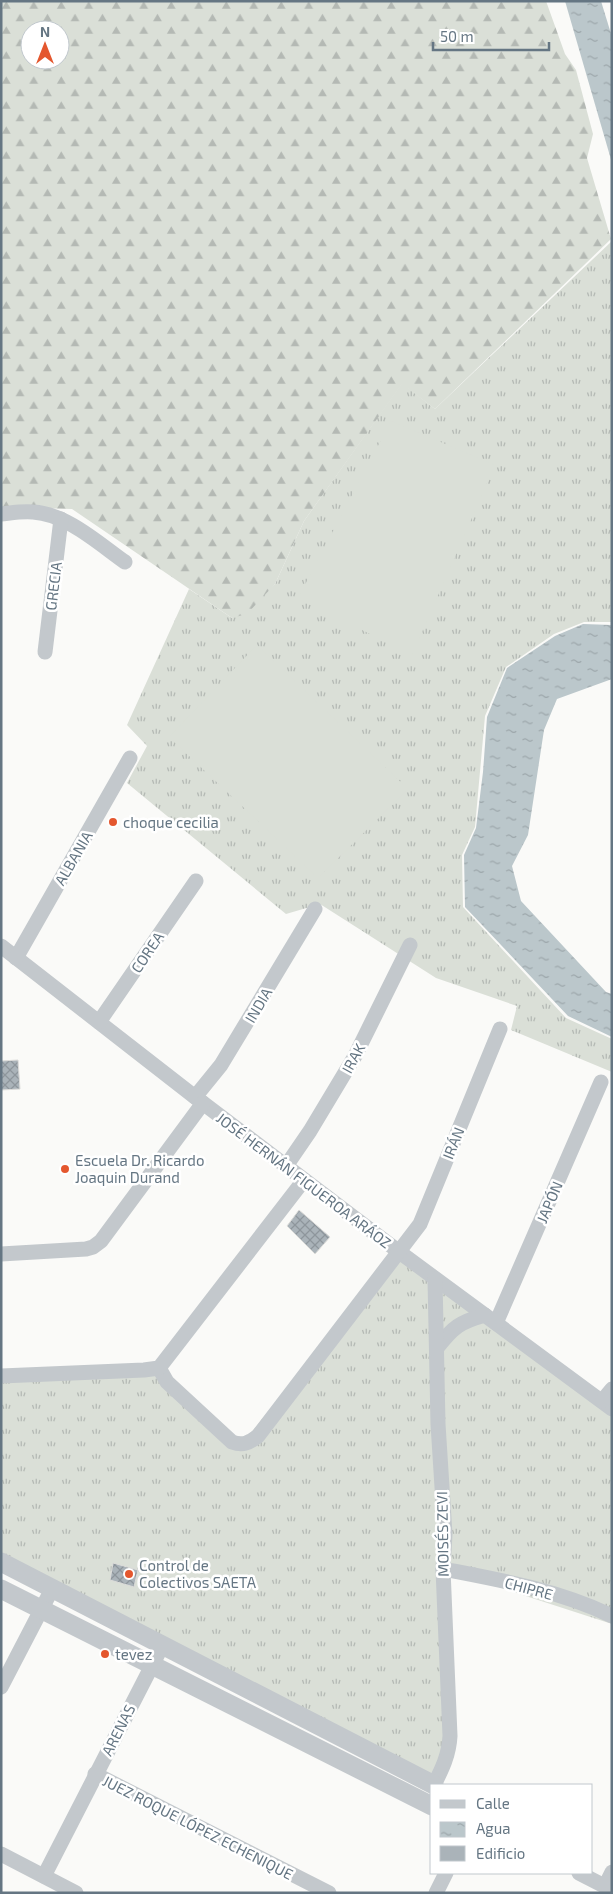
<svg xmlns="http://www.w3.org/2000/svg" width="613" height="1894" viewBox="0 0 613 1894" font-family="'Exo 2',sans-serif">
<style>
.grass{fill:url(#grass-tufts)}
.forest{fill:url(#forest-firs);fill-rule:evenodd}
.pitch{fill:#dadfd7}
.water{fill:url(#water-ripples)}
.building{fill:url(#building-cross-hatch);stroke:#dcdcda}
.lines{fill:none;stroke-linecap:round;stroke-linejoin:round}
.minor{stroke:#c3c8cc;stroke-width:15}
.tertiary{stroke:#c3c8cc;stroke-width:19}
.poi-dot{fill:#e4572e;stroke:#fff;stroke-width:2}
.labels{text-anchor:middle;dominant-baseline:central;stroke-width:5;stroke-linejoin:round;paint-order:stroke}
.street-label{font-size:15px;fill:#657683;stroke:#fff}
.poi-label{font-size:15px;fill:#657683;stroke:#fff;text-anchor:start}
</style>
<defs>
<pattern id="grass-tufts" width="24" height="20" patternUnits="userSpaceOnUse" patternTransform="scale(1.25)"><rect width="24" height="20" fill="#dadfd7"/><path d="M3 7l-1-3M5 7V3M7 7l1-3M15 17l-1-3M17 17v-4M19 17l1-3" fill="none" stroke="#b4b9b4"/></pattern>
<pattern id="forest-firs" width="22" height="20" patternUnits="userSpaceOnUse" patternTransform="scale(1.25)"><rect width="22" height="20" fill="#dadfd7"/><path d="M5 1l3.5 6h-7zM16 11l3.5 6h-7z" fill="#b4b9b4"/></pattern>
<pattern id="water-ripples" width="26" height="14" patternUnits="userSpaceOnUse" patternTransform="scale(1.25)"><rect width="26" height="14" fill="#bbc7cb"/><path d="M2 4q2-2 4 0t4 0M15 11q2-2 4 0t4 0" fill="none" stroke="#9ca6aa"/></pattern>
<pattern id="building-cross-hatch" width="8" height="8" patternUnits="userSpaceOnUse" patternTransform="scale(1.25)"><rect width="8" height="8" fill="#aab3b9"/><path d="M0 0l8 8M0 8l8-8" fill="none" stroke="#8e969c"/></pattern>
</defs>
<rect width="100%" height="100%" fill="#fafaf8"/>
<g class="grass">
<path d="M612,241V622H584L554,634L506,667L485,716L475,827L462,855L463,907L566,1018L612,1039V1072L511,1030L517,1006L436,978L320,904L286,914L127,783L147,746L127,725L189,589L232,618L275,584L304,521L402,383L435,409Z"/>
<path d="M398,1251L612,1410V1624L443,1569L449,1748L434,1785L1,1563V1375L159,1368L241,1445Z"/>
</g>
<path class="forest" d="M1,1H546L565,54L576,70L593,134L587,158L611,239L435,409L402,384L304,521L275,584L247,614L232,618L72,509L1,507ZM30,30H60V60H30Z"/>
<g class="pitch">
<path d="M391,421L495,465L412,655L298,598Z"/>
<path d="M257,645L408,789L318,878L169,737Z"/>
</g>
<g class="water">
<path d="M565,1H601L612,37V163Z"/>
<path d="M583,624L612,625V679L557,699L544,730L528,835L512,866L521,901L606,992L612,994V1037L568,1016L465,907L464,855L476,828L483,772L487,717L507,668L555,636Z"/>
</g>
<g class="building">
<path d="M18,1060L20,1089L1,1090V1061Z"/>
<path d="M299,1210L330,1237L315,1254L287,1226Z"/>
<path d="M113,1563L138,1570L134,1587L110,1580Z"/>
</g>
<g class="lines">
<g class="minor">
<path d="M1,514C11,513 22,511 33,512C67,514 98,543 125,562"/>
<path d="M45,652L61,519"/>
<path d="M1,946L195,1097L398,1251L612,1409"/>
<path d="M16,958L130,758"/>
<path d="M99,1022L196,881"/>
<path d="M195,1097L221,1065L315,909"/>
<path d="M286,1166L310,1131L355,1056L410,945"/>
<path d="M1,1254L86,1249L93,1247L101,1241L203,1103"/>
<path d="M496,1323L601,1082"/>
<path d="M437,1348C453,1327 460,1322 485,1315"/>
<path d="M159,1368L167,1382L232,1442C243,1446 249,1443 258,1436L420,1224L500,1029"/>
<path d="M1,1376L144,1370L159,1368L304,1180"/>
<path d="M602,1401L612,1389"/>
<path d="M443,1569C500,1580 558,1590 612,1616"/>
<path d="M1,1687L52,1589"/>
<path d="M95,1774L329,1893"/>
<path d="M434,1785C442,1769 449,1755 450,1736L443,1569L445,1534L438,1424L435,1279"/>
<path d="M1,1854L76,1893"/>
<path d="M579,1873L612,1890"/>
<path d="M44,1876L162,1646"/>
<path d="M605,1886L612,1872"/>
<path d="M436,1893L446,1873"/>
</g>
<g class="tertiary">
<path d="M1,1562L434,1785"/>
<path d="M1,1589L432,1806"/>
</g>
</g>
<g class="poi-dot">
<circle cx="113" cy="822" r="5"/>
<circle cx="65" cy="1169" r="5"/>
<circle cx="129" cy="1574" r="5"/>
<circle cx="105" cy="1654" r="5"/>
</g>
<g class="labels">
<g class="street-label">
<text transform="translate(53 586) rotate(-83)">GRECIA</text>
<text transform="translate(73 858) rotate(-60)">ALBANIA</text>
<text transform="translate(147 952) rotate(-56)">COREA</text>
<text transform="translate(258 1005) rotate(-59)">INDIA</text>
<text transform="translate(353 1058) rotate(-61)">IRAK</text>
<text transform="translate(453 1143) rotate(-68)">IRÁN</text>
<text transform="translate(304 1180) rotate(37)">JOSÉ HERNÁN FIGUEROA ARÁOZ</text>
<text transform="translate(549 1202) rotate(-67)">JAPÓN</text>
<text transform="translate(442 1534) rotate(-91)">MOISÉS ZEVI</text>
<text transform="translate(529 1588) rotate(15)">CHIPRE</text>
<text transform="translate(118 1730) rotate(-63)">ARENAS</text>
<text transform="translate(198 1827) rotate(27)">JUEZ ROQUE LÓPEZ ECHENIQUE</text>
</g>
<g class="poi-label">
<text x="123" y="822">choque cecilia</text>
<text x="75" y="1160">Escuela Dr. Ricardo<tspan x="75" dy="17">Joaquin Durand</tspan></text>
<text x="139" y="1565">Control de<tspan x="139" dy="17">Colectivos SAETA</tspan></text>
<text x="115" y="1654">tevez</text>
</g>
</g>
<rect width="613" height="1894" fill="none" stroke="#657683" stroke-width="5"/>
<rect x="430" y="1784" width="162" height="90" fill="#ffffff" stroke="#c1c8cd"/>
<rect x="440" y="1800" width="25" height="8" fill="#c3c8cc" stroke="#c1c8cd"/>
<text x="476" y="1809" font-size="15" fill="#657683">Calle</text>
<rect x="440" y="1822" width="25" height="15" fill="url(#water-ripples)" stroke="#c1c8cd"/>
<text x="476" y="1834" font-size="15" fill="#657683">Agua</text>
<rect x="440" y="1846" width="25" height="15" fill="#aab3b9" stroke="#c1c8cd"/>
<text x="476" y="1859" font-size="15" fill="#657683">Edificio</text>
<g transform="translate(45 45)"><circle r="24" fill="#ffffff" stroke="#c1c8cd"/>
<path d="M0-4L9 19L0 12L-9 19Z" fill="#e4572e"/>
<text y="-8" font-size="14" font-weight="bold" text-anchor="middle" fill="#657683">N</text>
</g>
<path d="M433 42v8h116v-8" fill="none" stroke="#657683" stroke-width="2.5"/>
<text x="440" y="42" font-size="15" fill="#657683" stroke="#ffffff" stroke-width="4" paint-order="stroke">50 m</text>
</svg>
